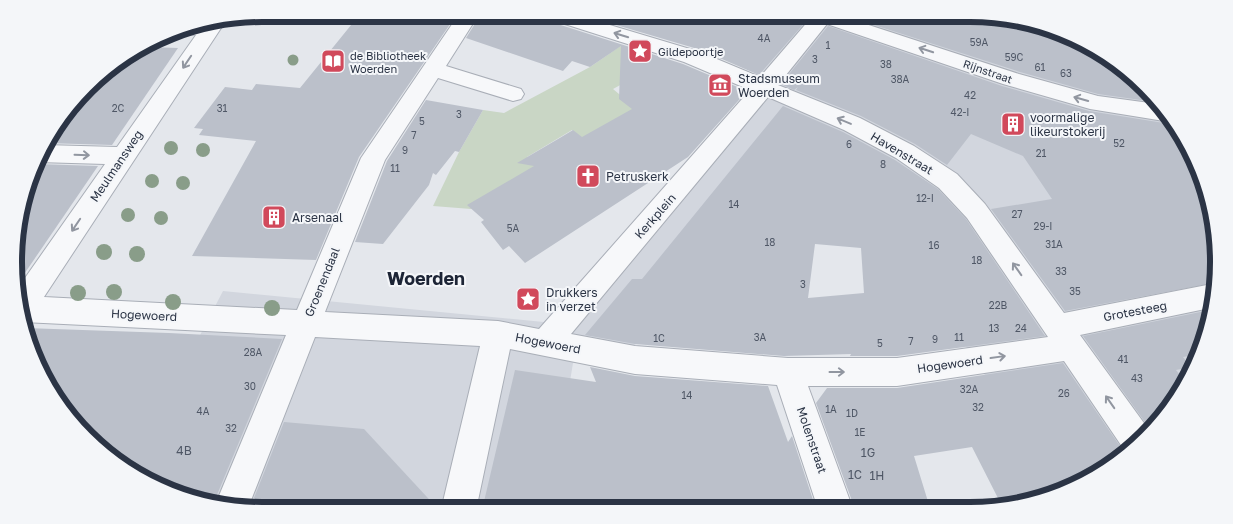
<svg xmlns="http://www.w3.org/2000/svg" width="1233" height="524" viewBox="0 0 1233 524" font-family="'Golos Text',sans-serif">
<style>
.built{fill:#d2d6de}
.green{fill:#c9d6c5}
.building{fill:#bbc0ca;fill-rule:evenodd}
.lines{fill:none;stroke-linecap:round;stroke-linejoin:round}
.minor-casing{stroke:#a9aeb7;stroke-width:2}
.minor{fill:#f7f8fa;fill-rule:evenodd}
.tree{fill:#899d89}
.oneway{stroke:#9196a0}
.labels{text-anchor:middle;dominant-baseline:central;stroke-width:4;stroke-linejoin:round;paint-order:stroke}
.number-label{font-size:10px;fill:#4f5766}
.far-poi-label{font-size:11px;fill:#2b3445;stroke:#f4f6f9;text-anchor:start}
.far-street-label{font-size:11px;fill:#2b3445;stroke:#f4f6f9}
.poi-label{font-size:12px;fill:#2b3445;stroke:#f4f6f9;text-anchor:start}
.street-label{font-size:12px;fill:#2b3445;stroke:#f4f6f9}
.near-number-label{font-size:12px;fill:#4f5766}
.district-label{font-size:18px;font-weight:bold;fill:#1d2536;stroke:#f4f6f9}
.rim{fill:none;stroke:#2b3445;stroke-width:6}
</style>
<rect width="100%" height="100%" fill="#e4e7ec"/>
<path class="built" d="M677,14H971L1051,27L1135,76L1194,152L1219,246L1206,342L1177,400L1122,459L1062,492L867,196L640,343L573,363L549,509L262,510L182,497L131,468L223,291L554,323L758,82L738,35Z"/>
<path class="green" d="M622,45L653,67L613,89L637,109L585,140L572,130L527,157L540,168L471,209L433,206L459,152L483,110L504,113L590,67Z"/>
<g class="building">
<path d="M360,14H457L359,157L316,260L192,256L256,141L199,135L203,129L194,128L225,87L252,90L256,84L300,88Z"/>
<path d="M481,14H541L545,20L683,64L747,91L688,157L525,263L509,246L503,250L481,222L484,220L467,205L534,166L517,163L558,139L573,130L582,137L632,109L619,99L621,46L590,67L572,61L563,71L466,38Z"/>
<path d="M579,14H804L808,19L759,75L701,50Z"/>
<path d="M840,14H971L1051,27L1135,76L1155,102L1098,94L1020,72Z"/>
<path d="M828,26L1002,86L1089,111L1164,123L1170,121L1194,152L1219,246L1214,283L1065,311L991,209L1052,199L1023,156L971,134L947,165L915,144L861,116L796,90L798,87L794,90L781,84Z"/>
<path d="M148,47L178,48L112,145L45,143L47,138L99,75Z"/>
<path d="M426,100L483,110L459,152L455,151L436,175L433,173L429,185L383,244L355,242L387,161Z"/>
<path d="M783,106L843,132L895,160L938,189L966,219L1045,336L897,356H850L851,354L784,356L635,344L585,335L632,279H642ZM815,244L861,248L864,293L808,298Z"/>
<path d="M37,164L98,166L18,283L19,213Z"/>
<path d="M1210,310L1206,342L1200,354L1183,357L1191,367L1176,370L1186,383L1177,400L1150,429L1083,336Z"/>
<path d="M25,328L169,333L282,339L214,502L182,497L99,449L47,386Z"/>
<path d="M1063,363L1126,455L1122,459L1066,491L1003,508L972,447L914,456L930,508L855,509L816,403L827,388H897Z"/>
<path d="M590,367L635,376L768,386L788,442L792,436L816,509L482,510L515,370L596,382Z"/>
<path d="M284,422L364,429L439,510H262L250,508Z"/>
</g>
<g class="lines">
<g class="minor-casing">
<path id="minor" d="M459,14H479L446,66L521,89L524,94L521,99L513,101L438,78L385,160L325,312L498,321L539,329L750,90L684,62L546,18L543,14H573L700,52L760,77L810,19L806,14H835L1019,74L1098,96L1157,104L1169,120L1164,121L1090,109L1003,84L827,24L778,85L860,118L914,146L957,174L985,204L1064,313L1212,284L1214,285L1210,308L1080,335L1149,430L1127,454L1064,361L897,386H808L853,509H818L777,385L635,374L510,349L476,510H441L480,346L315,337L248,508L216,503L286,335L23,322L18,310V288L105,164L38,162L44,145L117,147L196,35L173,32L182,27L224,20L225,22L44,297L297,310L361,158ZM768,97L844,130L896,158L939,188L967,218L1048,337L897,358H788L635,346L571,334Z"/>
</g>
<use href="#minor" class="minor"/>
</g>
<g class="tree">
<circle cx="293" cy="60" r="5.5"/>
<circle cx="171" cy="148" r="7"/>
<circle cx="203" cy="150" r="7"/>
<circle cx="152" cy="181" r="7"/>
<circle cx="183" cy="183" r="7"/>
<circle cx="128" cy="215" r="7"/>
<circle cx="161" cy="218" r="7"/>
<circle cx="104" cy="252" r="8"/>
<circle cx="137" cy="254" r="8"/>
<circle cx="114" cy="292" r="8"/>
<circle cx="78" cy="293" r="8"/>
<circle cx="173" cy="302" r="8"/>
<circle cx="272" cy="308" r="8"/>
</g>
<defs><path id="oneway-shaft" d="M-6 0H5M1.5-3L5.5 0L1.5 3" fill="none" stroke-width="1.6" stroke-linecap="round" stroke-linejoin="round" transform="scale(1.25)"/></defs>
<g class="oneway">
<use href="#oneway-shaft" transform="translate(621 35) rotate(-163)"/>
<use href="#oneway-shaft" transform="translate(926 50) rotate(-162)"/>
<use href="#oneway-shaft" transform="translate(187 62) rotate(124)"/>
<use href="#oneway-shaft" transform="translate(1081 99) rotate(-164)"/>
<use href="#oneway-shaft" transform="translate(844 121) rotate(-157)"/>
<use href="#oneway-shaft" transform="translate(82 155) rotate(2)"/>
<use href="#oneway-shaft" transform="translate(76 225) rotate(124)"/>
<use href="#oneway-shaft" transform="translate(1017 269) rotate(-125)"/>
<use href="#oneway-shaft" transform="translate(998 357) rotate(-8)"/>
<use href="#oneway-shaft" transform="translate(837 372)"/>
<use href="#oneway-shaft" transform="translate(1110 402) rotate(-125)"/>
</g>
<defs>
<g id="sight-square" transform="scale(1.25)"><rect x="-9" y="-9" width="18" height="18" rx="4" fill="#d1495b" stroke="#f4f6f9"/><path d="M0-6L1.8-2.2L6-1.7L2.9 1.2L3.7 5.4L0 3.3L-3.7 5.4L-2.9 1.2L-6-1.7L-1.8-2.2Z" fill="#fff"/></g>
<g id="library-square" transform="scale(1.25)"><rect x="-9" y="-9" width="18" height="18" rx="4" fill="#d1495b" stroke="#f4f6f9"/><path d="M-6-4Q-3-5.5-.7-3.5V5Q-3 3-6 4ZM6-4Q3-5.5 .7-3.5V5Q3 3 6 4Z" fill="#fff"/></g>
<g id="museum-square" transform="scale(1.25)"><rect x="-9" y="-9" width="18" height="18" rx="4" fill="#d1495b" stroke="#f4f6f9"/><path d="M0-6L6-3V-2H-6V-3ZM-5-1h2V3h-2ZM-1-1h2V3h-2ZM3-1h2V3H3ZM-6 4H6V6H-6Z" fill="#fff"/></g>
<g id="building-square" transform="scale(1.25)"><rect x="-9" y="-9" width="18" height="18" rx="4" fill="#d1495b" stroke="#f4f6f9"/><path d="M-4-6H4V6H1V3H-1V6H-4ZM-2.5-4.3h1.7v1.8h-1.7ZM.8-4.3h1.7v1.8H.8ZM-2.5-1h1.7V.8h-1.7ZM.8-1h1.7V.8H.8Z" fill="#fff"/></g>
<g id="church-square" transform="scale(1.25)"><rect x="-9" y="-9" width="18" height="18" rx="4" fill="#d1495b" stroke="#f4f6f9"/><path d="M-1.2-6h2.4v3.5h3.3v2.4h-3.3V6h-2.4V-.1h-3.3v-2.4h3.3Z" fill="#fff"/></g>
</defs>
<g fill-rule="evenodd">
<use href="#sight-square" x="640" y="51"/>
<use href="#library-square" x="333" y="61"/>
<use href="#museum-square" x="720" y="85"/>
<use href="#building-square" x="1013" y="124"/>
<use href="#church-square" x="588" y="176"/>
<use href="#building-square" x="274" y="217"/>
<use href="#sight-square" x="528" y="299"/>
</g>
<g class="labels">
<g class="number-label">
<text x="764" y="38">4A</text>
<text x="979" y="42">59A</text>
<text x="828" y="45">1</text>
<text x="1014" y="57">59C</text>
<text x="815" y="59">3</text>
<text x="886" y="64">38</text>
<text x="1040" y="67">61</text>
<text x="1066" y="73">63</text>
<text x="900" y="79">38A</text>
<text x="970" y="95">42</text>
<text x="118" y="108">2C</text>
<text x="222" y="108">31</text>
<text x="960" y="112">42-I</text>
<text x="459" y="114">3</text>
<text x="422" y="121">5</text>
<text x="414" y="135">7</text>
<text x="1119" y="143">52</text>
<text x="849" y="144">6</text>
<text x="405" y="150">9</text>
<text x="1041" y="153">21</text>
<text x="883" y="164">8</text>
<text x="395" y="168">11</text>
<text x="925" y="198">12-I</text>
<text x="734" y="204">14</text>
<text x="1017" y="214">27</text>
<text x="1043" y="226">29-I</text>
<text x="513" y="228">5A</text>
<text x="770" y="242">18</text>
<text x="1054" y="244">31A</text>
<text x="934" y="245">16</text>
<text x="977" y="260">18</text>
<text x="1061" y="271">33</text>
<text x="803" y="284">3</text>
<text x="1075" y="291">35</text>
<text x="998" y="305">22B</text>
<text x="994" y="328">13</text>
<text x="1021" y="328">24</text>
<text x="760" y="337">3A</text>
<text x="959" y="337">11</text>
<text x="659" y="338">1C</text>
<text x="935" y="339">9</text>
<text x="911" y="341">7</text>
<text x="880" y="343">5</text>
<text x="253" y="352">28A</text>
<text x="1123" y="359">41</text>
<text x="1137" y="378">43</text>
<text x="250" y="386">30</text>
<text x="969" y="389">32A</text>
<text x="1064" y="393">26</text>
<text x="687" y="395">14</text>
<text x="978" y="407">32</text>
<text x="831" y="409">1A</text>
<text x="203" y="411">4A</text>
<text x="852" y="413">1D</text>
<text x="231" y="428">32</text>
<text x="860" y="432">1E</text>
</g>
<g class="far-poi-label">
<text x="658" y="51">Gildepoortje</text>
<text x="350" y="55">de Bibliotheek<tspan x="350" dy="13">Woerden</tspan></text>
</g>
<g class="far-street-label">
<text transform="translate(988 71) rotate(19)">Rijnstraat</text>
</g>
<g class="poi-label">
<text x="738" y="78">Stadsmuseum<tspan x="738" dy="14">Woerden</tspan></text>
<text x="1030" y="117">voormalige<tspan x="1030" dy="14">likeurstokerij</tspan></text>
<text x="606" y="176">Petruskerk</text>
<text x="292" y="217">Arsenaal</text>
<text x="546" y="292">Drukkers<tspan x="546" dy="14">in verzet</tspan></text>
</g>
<g class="street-label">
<text transform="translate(902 153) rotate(31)">Havenstraat</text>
<text transform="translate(116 166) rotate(-56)">Meulmansweg</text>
<text transform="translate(655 216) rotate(-49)">Kerkplein</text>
<text transform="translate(322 282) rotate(-68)">Groenendaal</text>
<text transform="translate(1135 311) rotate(-11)">Grotesteeg</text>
<text transform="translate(144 315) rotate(3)">Hogewoerd</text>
<text transform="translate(548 343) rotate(11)">Hogewoerd</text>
<text transform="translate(950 364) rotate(-8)">Hogewoerd</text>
<text transform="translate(812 440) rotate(71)">Molenstraat</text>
</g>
<g class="near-number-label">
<text x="184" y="450">4B</text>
<text x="868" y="452">1G</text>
<text x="855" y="474">1C</text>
<text x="877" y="475">1H</text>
</g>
<g class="district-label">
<text x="426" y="278">Woerden</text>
</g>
</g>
<path d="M0 0H1233V524H0ZM262 22H970A240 240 0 0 1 1210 262V262A240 240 0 0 1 970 502H262A240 240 0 0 1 22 262V262A240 240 0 0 1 262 22Z" fill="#f4f6f9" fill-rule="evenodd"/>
<path class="rim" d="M262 22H970A240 240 0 0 1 1210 262V262A240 240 0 0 1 970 502H262A240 240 0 0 1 22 262V262A240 240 0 0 1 262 22Z"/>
</svg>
